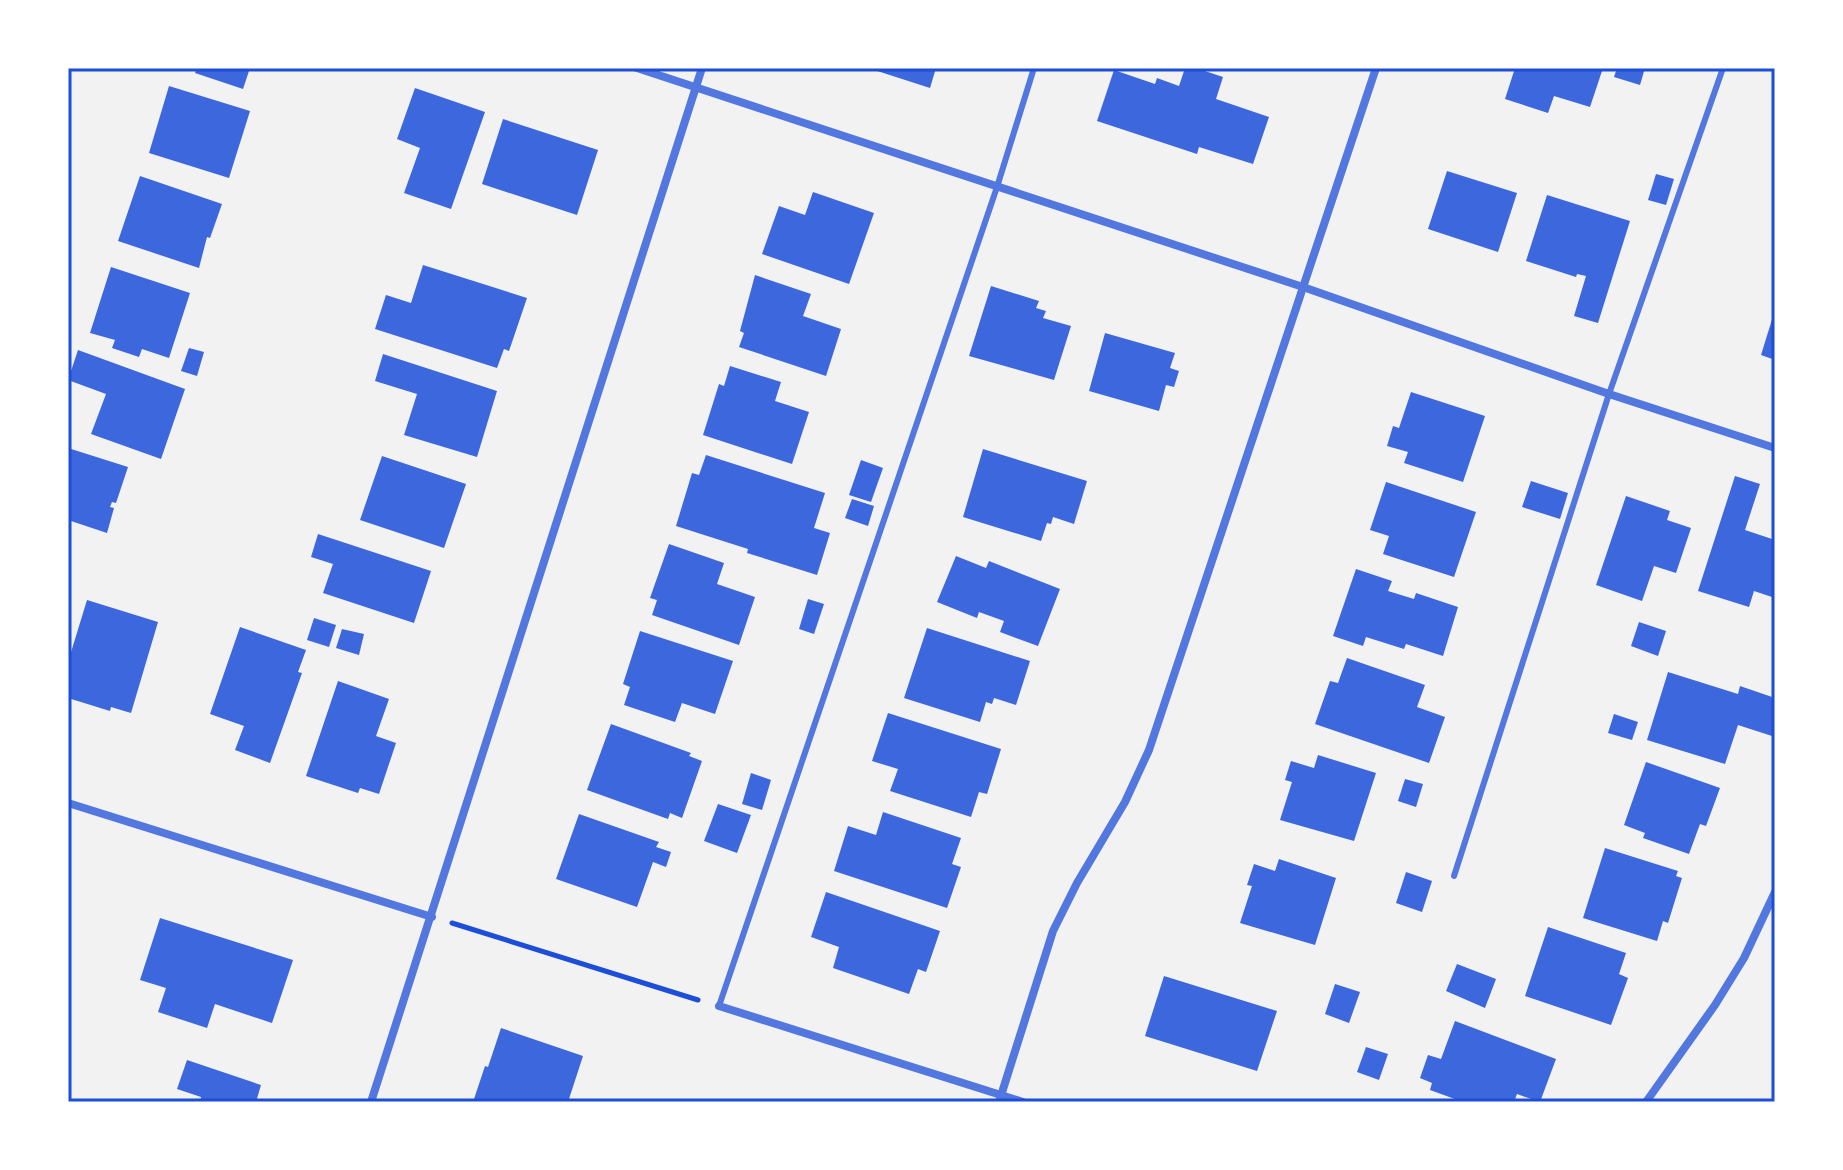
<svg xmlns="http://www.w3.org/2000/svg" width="1843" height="1170" viewBox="0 0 1843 1170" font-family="'Fira Sans Condensed',sans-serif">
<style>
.building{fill:#3d67dc}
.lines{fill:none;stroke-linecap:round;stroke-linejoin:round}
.path{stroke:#1d4ed8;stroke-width:5}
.service{stroke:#5277de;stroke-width:6}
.minor{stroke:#5277de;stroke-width:8}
.neatline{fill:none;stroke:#1d4ed8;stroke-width:3}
</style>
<rect width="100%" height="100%" fill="#f2f2f2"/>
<g class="building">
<path d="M197,68H250L243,89L195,73Z"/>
<path d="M868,68H936L930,88Z"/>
<path d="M1185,68H1196L1223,77L1216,99L1269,117L1253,164L1199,147L1197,154L1097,121L1114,70L1155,84L1157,78L1179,86Z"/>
<path d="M1515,68H1603L1590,107L1554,96L1548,113L1505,99Z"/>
<path d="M1617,68H1645L1640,85L1614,77Z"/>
<path d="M169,86L250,111L229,178L149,153Z"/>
<path d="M415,88L485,112L451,209L404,193L420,148L397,139Z"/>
<path d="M503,119L598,150L577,215L482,184Z"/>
<path d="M1447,171L1517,193L1498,252L1428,229Z"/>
<path d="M1656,174L1674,179L1666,205L1648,200Z"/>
<path d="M140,176L222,204L210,238L207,237L199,268L118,241Z"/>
<path d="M813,192L874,213L849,284L762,254L779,206L805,215Z"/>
<path d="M1547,195L1630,221L1598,323L1574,316L1586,276L1577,274L1576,277L1526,261Z"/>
<path d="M423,265L527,298L509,351L504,349L497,368L375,329L386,295L411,303Z"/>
<path d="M111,267L190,293L169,358L142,349L139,357L112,348L115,340L90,333Z"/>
<path d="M755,275L811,294L803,316L841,329L826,376L739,347L744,333L740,331Z"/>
<path d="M991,286L1039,301L1036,308L1046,311L1043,318L1071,326L1054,380L969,356Z"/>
<path d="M1774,313H1775V360L1761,355Z"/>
<path d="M1105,333L1175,353L1170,368L1179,371L1174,387L1166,385L1159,411L1089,391Z"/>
<path d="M189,348L204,352L197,376L181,371Z"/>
<path d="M78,350L185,389L161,459L91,434L106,394L68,380Z"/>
<path d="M383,354L497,391L477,457L404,435L417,394L375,381Z"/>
<path d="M730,366L781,382L775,401L809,412L792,464L703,435L719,384L724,386Z"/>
<path d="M1411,392L1485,416L1463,482L1404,463L1408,452L1387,446L1393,426L1399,428Z"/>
<path d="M68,448L128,467L116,503L112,502L110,507L114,508L107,533L68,520Z"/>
<path d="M983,449L1087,481L1074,524L1053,517L1051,524L1047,523L1041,541L963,517Z"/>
<path d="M706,455L825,493L814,528L830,533L817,575L747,553L748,549L676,526L692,473L699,475Z"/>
<path d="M382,456L466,484L444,548L360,520Z"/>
<path d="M861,460L883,468L871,502L849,495Z"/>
<path d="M1735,476L1760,484L1745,530L1775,540V598L1754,591L1749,607L1698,591Z"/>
<path d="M1531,481L1568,493L1560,519L1522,507Z"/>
<path d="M1386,482L1476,512L1454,577L1383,554L1389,536L1370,530Z"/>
<path d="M1626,496L1670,511L1667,520L1691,528L1676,573L1654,566L1642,601L1596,585Z"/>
<path d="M852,499L874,506L868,526L845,518Z"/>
<path d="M318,534L431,571L414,623L323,593L333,564L311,557Z"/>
<path d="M669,544L724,563L717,584L755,597L739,645L652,615L657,600L650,598Z"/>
<path d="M956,556L986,568L989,561L1060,589L1038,646L1000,632L1004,621L979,612L977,618L937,602Z"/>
<path d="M1356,569L1392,581L1388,591L1414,599L1416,593L1458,607L1443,656L1406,644L1404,649L1366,637L1363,646L1333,636Z"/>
<path d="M808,599L824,604L814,634L799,629Z"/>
<path d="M87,600L158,622L131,713L111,707L110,711L68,698V662Z"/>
<path d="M314,618L336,625L329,647L307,640Z"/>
<path d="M1639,622L1666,631L1658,656L1631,646Z"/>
<path d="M240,627L306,650L298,672L302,673L270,763L235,750L244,726L210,714Z"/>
<path d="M927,628L1030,661L1016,705L994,698L992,704L986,702L980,722L904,698Z"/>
<path d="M342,629L364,634L359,655L336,648Z"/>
<path d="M640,631L733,661L715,714L682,703L675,722L624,705L630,687L623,684Z"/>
<path d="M1347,658L1425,685L1417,707L1445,717L1429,763L1315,724L1330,681L1338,683Z"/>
<path d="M1668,672L1738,694L1740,686L1775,698V728L1772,736L1738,725L1725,764L1647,740Z"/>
<path d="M338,681L389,699L376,736L396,743L379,794L360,788L358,793L306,776Z"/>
<path d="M888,713L1001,749L987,794L979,792L971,817L890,791L898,769L872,761Z"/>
<path d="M1614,714L1638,722L1632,740L1608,733Z"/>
<path d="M611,724L691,753L689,756L702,761L682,818L670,813L668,819L587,790Z"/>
<path d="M1318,755L1376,773L1354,841L1280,820L1292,782L1285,780L1291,761L1314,768Z"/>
<path d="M1646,762L1720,788L1706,826L1700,824L1689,854L1643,838L1645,833L1624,825Z"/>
<path d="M751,773L771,780L762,810L742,804Z"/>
<path d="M1405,779L1423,784L1416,807L1398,801Z"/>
<path d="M718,804L751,815L737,853L704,841Z"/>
<path d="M883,812L961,838L952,864L961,867L947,908L834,871L848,826L876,835Z"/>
<path d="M579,814L659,842L656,847L671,852L666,867L653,862L637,907L556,879Z"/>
<path d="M1605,848L1678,871L1676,876L1682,878L1668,923L1663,921L1657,941L1583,918Z"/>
<path d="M1279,859L1336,878L1315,945L1240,923L1252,886L1247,885L1254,864L1275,871Z"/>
<path d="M1406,872L1432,881L1422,912L1396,903Z"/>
<path d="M826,892L940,931L926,972L918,969L909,994L833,968L839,947L811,937Z"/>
<path d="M160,918L293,960L272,1023L215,1004L207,1028L158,1012L166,988L140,980Z"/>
<path d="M1548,927L1626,953L1619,974L1628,978L1611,1025L1525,996Z"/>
<path d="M1457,964L1496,979L1485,1008L1446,991Z"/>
<path d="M1164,976L1277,1011L1257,1071L1145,1036Z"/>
<path d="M1335,984L1360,992L1349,1023L1325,1014Z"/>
<path d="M1455,1021L1556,1059L1540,1102L1517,1094L1514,1102H1463L1430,1090L1432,1083L1420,1078L1428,1055L1441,1059Z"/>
<path d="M501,1028L583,1056L568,1102H473L485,1066L488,1067Z"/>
<path d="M1366,1047L1388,1054L1379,1080L1357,1072Z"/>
<path d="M187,1060L261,1085L256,1102H200L201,1097L177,1089Z"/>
</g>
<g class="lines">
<path class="path" d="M452,923L698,1000"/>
<g class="service">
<path d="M1454,876L1609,394L1723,68"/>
<path d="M719,1006L997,187L1034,68"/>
</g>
<g class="minor">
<path d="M637,68L1303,287L1609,394L1775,448"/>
<path d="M68,803L432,917"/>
<path d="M719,1006L1023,1102"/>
<path d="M371,1102L702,68"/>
<path d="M999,1102L1053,931L1077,883L1125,802L1149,750L1376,68"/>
<path d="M1646,1102L1715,1005L1744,958L1775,892"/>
</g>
</g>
<rect width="1843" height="1170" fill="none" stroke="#ffffff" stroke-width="140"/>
<rect x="70" y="70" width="1703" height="1030" class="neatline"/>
</svg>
